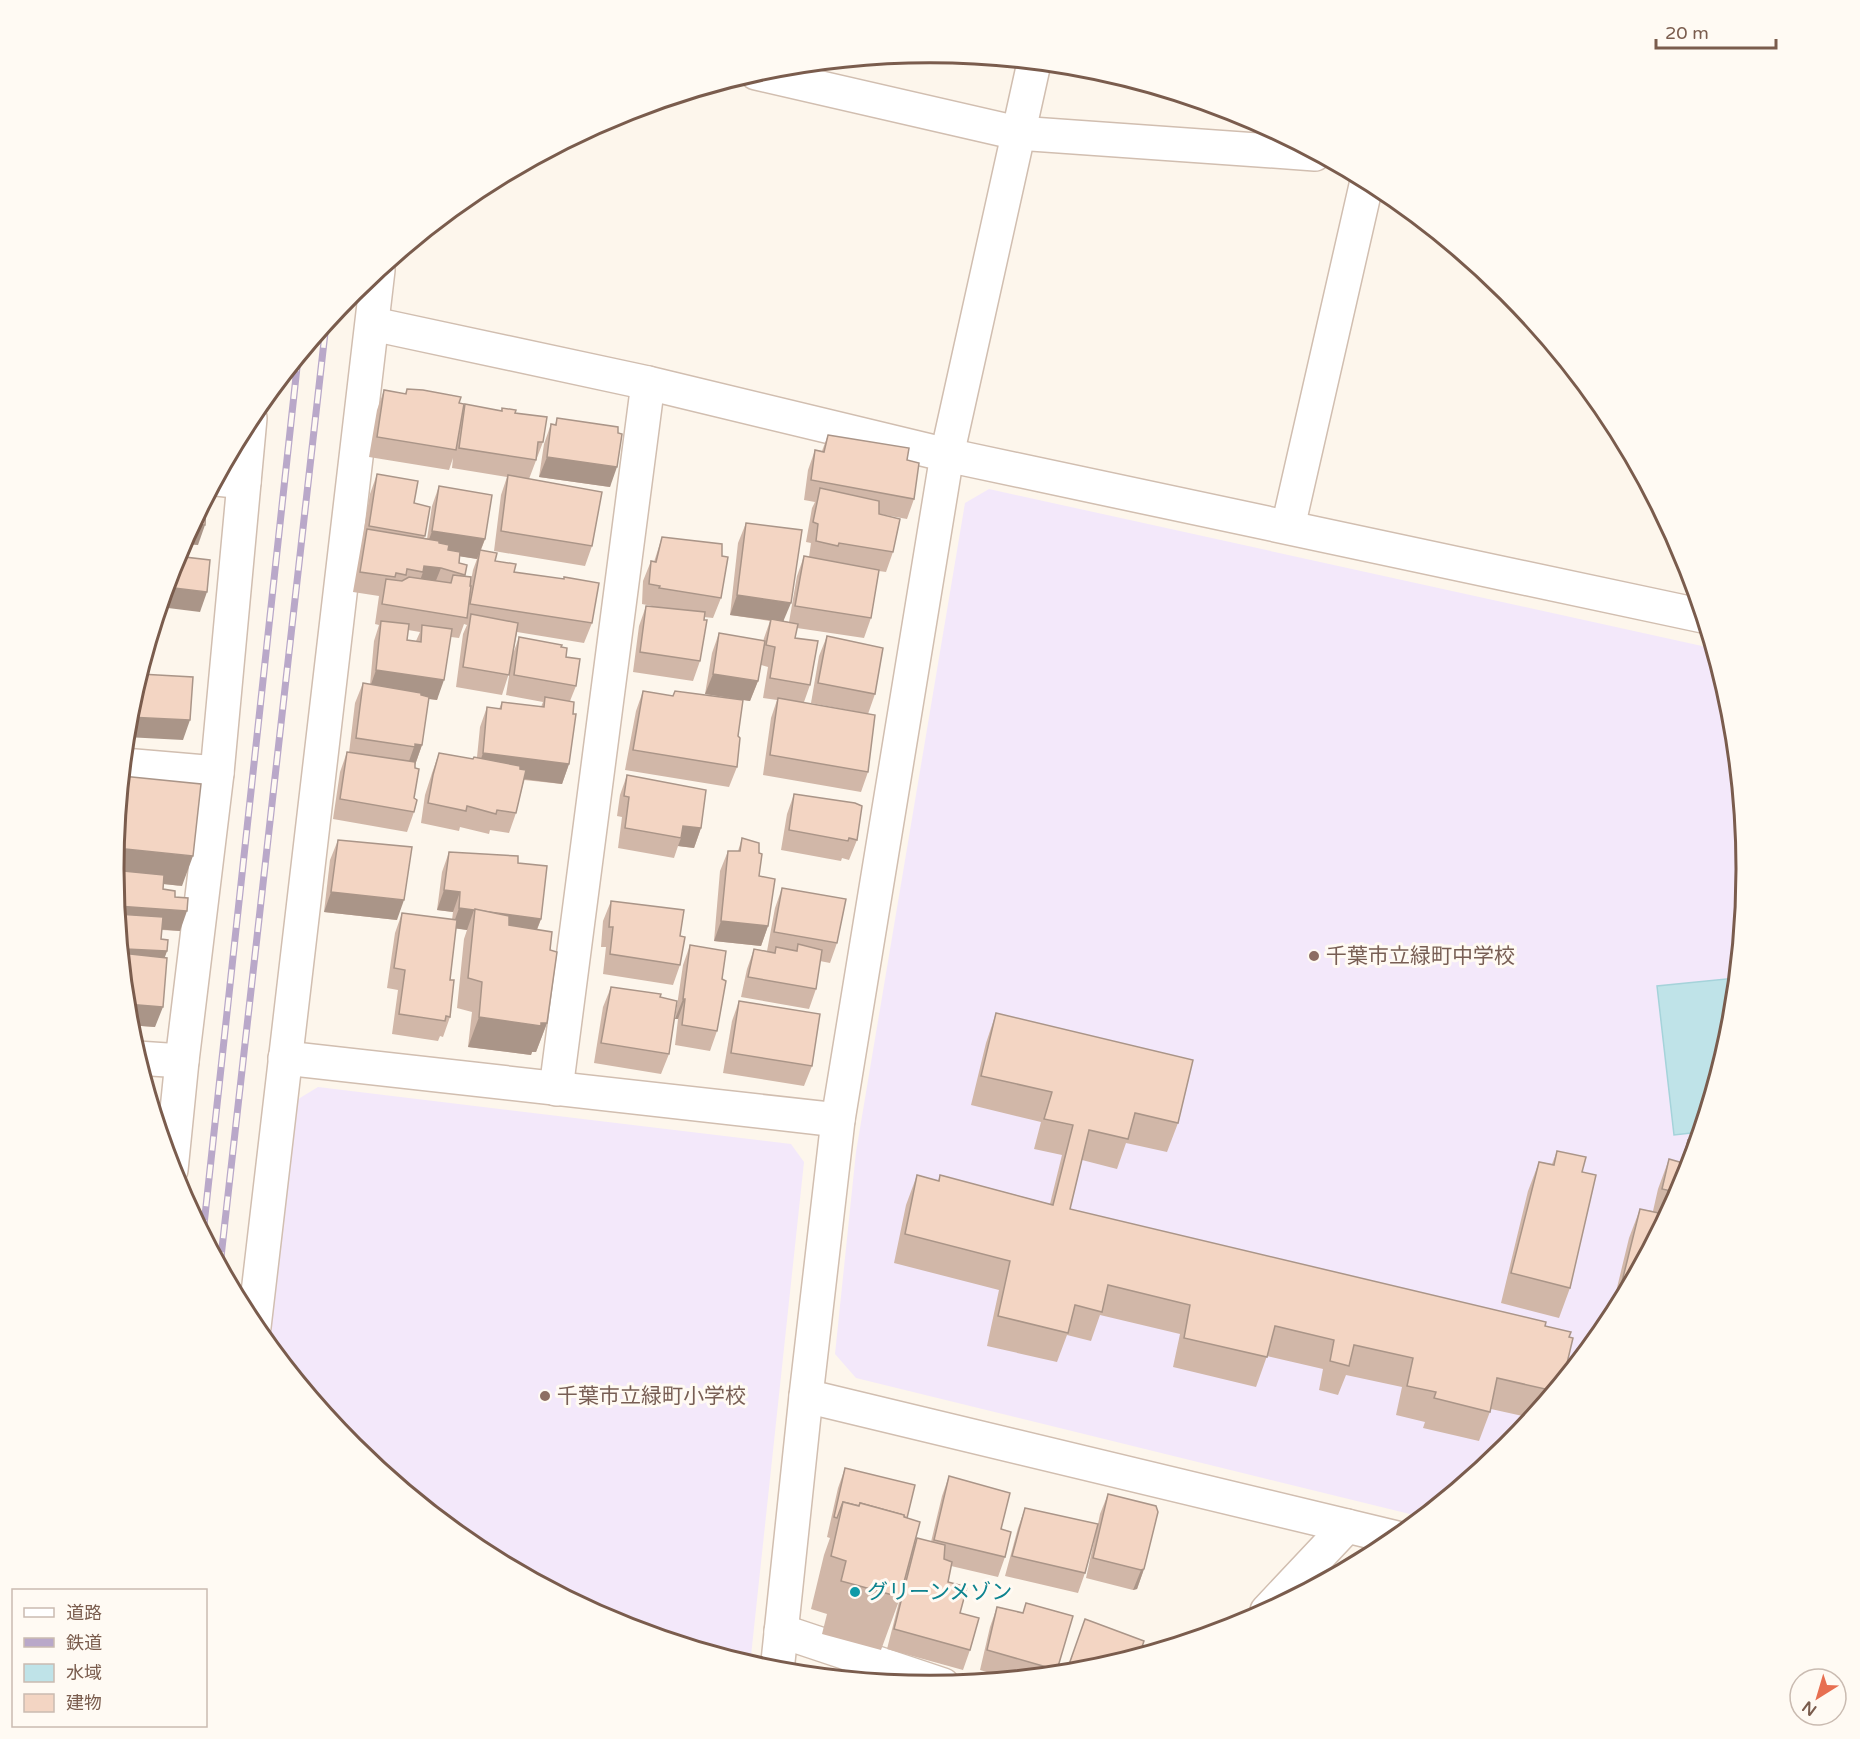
<svg xmlns="http://www.w3.org/2000/svg" width="1860" height="1739" viewBox="0 0 1860 1739" font-family="'Varela Round','Noto Sans JP',sans-serif">
<style>
.education{fill:#f3e8fa}
.water{fill:#bfe3e8;stroke:#a5d3da;stroke-width:1.5}
.lines{fill:none;stroke-linecap:round;stroke-linejoin:round}
.minor-casing{stroke:#d1beb0;stroke-width:36}
.minor{stroke:#fff;stroke-width:33}
.rail-casing{stroke:#b9a8c9;stroke-width:7}
.rail{stroke:#fffaf3;stroke-width:4.5;stroke-dasharray:14;stroke-linecap:butt}
.wall{fill:#d1b7a8;fill-rule:evenodd}
.shaded-wall{fill:#aa9588}
.building{fill:#f3d5c3;stroke:#aa9588;stroke-width:1.5}
.education-dot{fill:#8d6e63;stroke:#fffaf3;stroke-width:2}
.culture-dot{fill:#0f9aa8;stroke:#fffaf3;stroke-width:2}
.labels{text-anchor:middle;dominant-baseline:central;stroke-width:6;stroke-linejoin:round;paint-order:stroke}
.education-label{font-size:21px;fill:#785e54;stroke:#fffaf3;text-anchor:start}
.culture-label{font-size:21px;fill:#0d838f;stroke:#fffaf3;text-anchor:start}
.rim{fill:none;stroke:#7a5c4d;stroke-width:3}
</style>
<rect width="100%" height="100%" fill="#fdf6ec"/>
<g class="education">
<path d="M989,489L1702,646L1715,655L1724,686L1746,884L1731,1029L1685,1182L1609,1324L1507,1447L1422,1517L856,1378L835,1354L856,1152L965,503Z"/>
<path d="M318,1087L791,1144L804,1162L750,1665L617,1624L476,1549L352,1447L269,1345L295,1101Z"/>
</g>
<path class="water" d="M1736,978L1731,1029L1700,1132L1674,1135L1657,986Z"/>
<g class="lines">
<g class="minor-casing">
<g id="minor">
<path d="M756,73L1017,133L1315,154"/>
<path d="M373,324L648,383L947,455L1703,616"/>
<path d="M217,479L244,482"/>
<path d="M1288,527L1367,181"/>
<path d="M123,765L217,773"/>
<path d="M137,1058L182,1061"/>
<path d="M285,1058L838,1120"/>
<path d="M556,1089L648,383"/>
<path d="M171,1170L182,1061L217,773L250,418"/>
<path d="M254,1327L378,270"/>
<path d="M806,1396L1397,1538"/>
<path d="M1267,1611L1347,1526"/>
<path d="M781,1631L943,1685"/>
<path d="M777,1671L806,1396L838,1120L947,455L1034,63"/>
</g>
</g>
<use href="#minor" class="minor"/>
<g class="rail-casing">
<g id="rail">
<path d="M203,1234L298,358"/>
<path d="M220,1266L326,324"/>
</g>
</g>
<use href="#rail" class="rail"/>
</g>
<g class="wall">
<path d="M407,389L459,403L462,413L465,404L501,411L502,408L515,413L543,442L529,479L592,546L585,566L494,551L501,495L507,477L452,468L453,458L449,470L369,457L377,410L384,390L405,394Z"/>
<path d="M557,418L618,433L610,487L539,477L544,444L551,424L555,425Z"/>
<path d="M828,435L907,460L914,499L907,519L879,514L893,552L886,572L879,571L871,618L864,638L797,628L795,638L810,685L804,702L868,772L861,792L763,775L771,718L777,700L763,698L768,667L761,665L758,681L750,701L743,700L738,736L737,767L729,787L625,770L636,711L643,691L673,696L743,700L705,694L712,653L719,633L763,641L770,621L730,615L738,543L746,523L784,621L789,622L797,576L804,556L809,557L811,543L806,542L812,508L815,502L804,500L808,470L815,450L822,451Z"/>
<path d="M377,474L414,503L425,536L424,538L427,539L432,506L439,486L485,539L481,550L495,561L514,572L592,623L584,643L517,632L513,654L519,637L561,647L566,657L576,686L570,701L569,764L562,784L524,780L516,813L509,833L490,830L489,834L460,827L459,831L421,823L425,795L432,773L439,753L473,759L477,757L480,727L487,707L499,709L502,702L541,707L543,702L506,695L510,670L502,695L456,687L463,634L467,625L464,624L459,638L451,637L437,700L428,699L422,745L415,765L414,798V812L407,832L333,819L340,772L347,752L349,753L355,703L363,683L370,685L374,641L379,625L375,624L379,596L353,592L370,494ZM460,556L477,559L473,570L470,586L465,576L467,565L459,563ZM408,630L420,632L416,641L407,640Z"/>
<path d="M662,537L721,598L713,618L704,617L700,661L693,681L633,672L639,626L646,606L652,607V606L642,604L643,581L651,561L654,562Z"/>
<path d="M827,636L875,694L868,714L811,703L819,656Z"/>
<path d="M627,775L701,828L694,848L678,846L674,858L618,848L622,817L617,816L620,795Z"/>
<path d="M794,794L857,840L849,860L842,858L841,861L781,850L787,814Z"/>
<path d="M742,838L759,853V876L768,926L761,946L714,941L720,871L728,851H738Z"/>
<path d="M338,840L397,920L324,912L330,860Z"/>
<path d="M449,852L518,863L541,919L537,930L550,950L547,1023L536,1052H532L531,1055L468,1047L472,1012L457,1008L464,939L467,930L456,928L450,980V1017L443,1037L440,1036L438,1041L392,1034L398,990L387,988L395,933L402,913L452,920L453,912L437,910L442,872Z"/>
<path d="M113,869L182,886L164,884L163,889L175,897L180,931L162,930L161,939L167,951L164,958L155,1027L128,1025Z"/>
<path d="M782,888L837,943L830,963L820,961L816,989L809,1009L741,997L747,969L754,949L767,951L775,908Z"/>
<path d="M611,901L680,936V965L673,985L603,974L606,947H601L603,921Z"/>
<path d="M690,945L722,979L717,1031L710,1051L675,1045L678,1019H675L683,965Z"/>
<path d="M611,987L660,997L669,1054L661,1074L594,1063L603,1007Z"/>
<path d="M739,1001L812,1066L804,1086L723,1073L732,1021Z"/>
<path d="M996,1013L1178,1123L1167,1152L1126,1143L1117,1169L1082,1160L1070,1209L1545,1326L1569,1337L1563,1380L1532,1418L1491,1409L1479,1441L1423,1428L1425,1422L1396,1415L1402,1387L1346,1375L1338,1395L1319,1390L1323,1369L1267,1356L1256,1387L1173,1367L1180,1334L1100,1315L1091,1341L1067,1335L1057,1362L987,1346L999,1290L894,1263L906,1205L917,1175L938,1181L940,1175L1050,1204L1062,1155L1034,1149L1041,1122L971,1105L986,1043Z"/>
<path d="M1688,1140L1685,1182L1608,1325L1629,1238L1640,1209L1653,1211L1658,1189L1669,1159L1680,1162Z"/>
<path d="M1557,1151L1582,1172L1570,1288L1559,1318L1501,1303L1528,1191L1539,1162L1552,1164Z"/>
<path d="M845,1468L907,1518L911,1554L917,1538L931,1542L942,1496L949,1476L1001,1529L1005,1557L998,1577L951,1566L948,1582L960,1613L970,1650L963,1670L887,1649L900,1598L881,1650L822,1634L827,1614L811,1609L824,1555L830,1538L827,1537L838,1488Z"/>
<path d="M1108,1494L1144,1569L1137,1589L1133,1590L1086,1578L1096,1532L1085,1573L1078,1593L1005,1576L1018,1528L1025,1508L1098,1524L1100,1514Z"/>
<path d="M1026,1603L1073,1616L1055,1674L1010,1679L980,1670L990,1627L997,1607L1023,1613Z"/>
</g>
<g class="shaded-wall">
<path d="M547,457L617,467L610,487L539,477Z"/>
<path d="M193,524L205,525L198,545L182,544Z"/>
<path d="M432,531L485,539L477,559L425,551Z"/>
<path d="M424,566L441,568L433,588L418,586L423,572Z"/>
<path d="M166,587L207,592L200,612L160,607Z"/>
<path d="M737,595L791,603L783,622L730,615Z"/>
<path d="M376,670L444,680L437,700L369,690Z"/>
<path d="M713,674L758,681L750,701L705,694Z"/>
<path d="M128,717L190,720L183,740L126,737Z"/>
<path d="M415,744L422,745L415,765L408,764Z"/>
<path d="M483,753L569,764L562,784L476,773Z"/>
<path d="M683,826L701,828L694,848L678,846L681,838Z"/>
<path d="M126,849L193,856L182,886L117,879L115,886L113,869L114,855Z"/>
<path d="M444,890L460,892L453,912L437,910Z"/>
<path d="M331,892L404,900L397,920L324,912Z"/>
<path d="M117,906L187,911L180,931L119,926Z"/>
<path d="M459,908L474,910L467,930L452,928Z"/>
<path d="M474,910L541,919L533,939Z"/>
<path d="M721,921L768,926L761,946L714,941Z"/>
<path d="M120,942H124L121,950Z"/>
<path d="M126,949L167,951L160,971L122,961Z"/>
<path d="M683,999H685L678,1019H675Z"/>
<path d="M126,1004L163,1007L155,1027L128,1025Z"/>
<path d="M479,1017L547,1023L536,1052H532L531,1055L468,1047Z"/>
<path d="M1144,1569L1137,1589L1133,1590L1141,1570Z"/>
</g>
<g class="building">
<path d="M407,389L423,390L461,397L459,403L464,404L456,450L377,437L384,390L406,394Z"/>
<path d="M465,404L502,411V408L516,410L515,413L547,417L543,442H538L536,460L459,448Z"/>
<path d="M557,418L618,427V433L622,434L617,467L547,457L551,424L556,425Z"/>
<path d="M828,435L909,448L907,460L919,463L914,499L811,480L815,450L824,452Z"/>
<path d="M377,474L418,481L414,503L430,507L425,536L369,526Z"/>
<path d="M508,475L602,492L592,546L501,531Z"/>
<path d="M439,486L492,495L485,539L432,531Z"/>
<path d="M820,488L879,501V514L900,519L893,552L839,543L838,546L816,541L818,524L813,522Z"/>
<path d="M206,499L205,525L193,524Z"/>
<path d="M746,523L802,530L791,603L737,595Z"/>
<path d="M367,529L439,541V543L449,545L448,550L460,552L459,563L467,565L465,575L441,568L424,566L423,572L407,569L406,575L396,573L395,577L360,572Z"/>
<path d="M662,537L722,544V556L728,557L721,598L659,588L660,586L649,584L651,561L656,562Z"/>
<path d="M185,538H187L185,557L210,560L207,592L166,587L175,557Z"/>
<path d="M480,550L497,553L495,561L516,564L514,572L564,579V577L599,583L592,623L470,604Z"/>
<path d="M804,556L879,570L871,618L795,606Z"/>
<path d="M453,575L471,577L470,586H471L467,618L382,604L386,579L402,581L409,577L451,583Z"/>
<path d="M646,606L705,612L704,620H707L700,661L640,652Z"/>
<path d="M471,614L518,623L509,675L463,667Z"/>
<path d="M771,619L798,624L795,638L818,641L810,685L770,678L775,647L766,645Z"/>
<path d="M381,621L409,624L407,640L421,642L422,625L452,629L444,680L376,670Z"/>
<path d="M719,633L765,641L758,681L713,674Z"/>
<path d="M827,636L883,648L875,694L818,683Z"/>
<path d="M519,637L562,645L561,647L567,648L566,657L580,659L576,686L514,675Z"/>
<path d="M140,674L193,677L190,720L128,717L129,710Z"/>
<path d="M363,683L421,693V695L429,697L422,745L415,744V747L356,738Z"/>
<path d="M643,691L673,696L675,691L743,700L738,736L740,738L737,767L633,750Z"/>
<path d="M545,697L574,702L573,714H576L569,764L483,753L487,707L501,709L502,702L544,707Z"/>
<path d="M778,698L875,715L868,772L770,755Z"/>
<path d="M347,752L415,762V768L419,769L414,798L417,800L414,812L340,799Z"/>
<path d="M439,753L473,759L474,757L520,766V769L526,770L516,813L497,810L496,814L467,806L466,811L428,803L433,775Z"/>
<path d="M627,775L706,790L701,828L683,826L681,838L625,828L629,797L624,796Z"/>
<path d="M122,776L201,784L193,856L126,849L125,856L114,855Z"/>
<path d="M794,794L855,803L862,806L857,840L849,838L848,841L789,830Z"/>
<path d="M742,838L759,843V853L762,854L759,876L775,879L768,926L721,921L728,851H740Z"/>
<path d="M338,840L412,847L404,900L331,892Z"/>
<path d="M449,852L518,856V863L547,866L541,919L459,908L460,892L444,890Z"/>
<path d="M113,870L164,875L163,889L175,891V897L188,898L187,911L117,906Z"/>
<path d="M782,888L846,899L837,943L774,932Z"/>
<path d="M611,901L684,910L680,936L685,937L680,965L610,954L613,927H609Z"/>
<path d="M475,909L509,916V925L552,932L550,950L557,952L547,1023H541V1026L479,1017L482,982L468,978Z"/>
<path d="M402,913L457,920L450,980H454L450,1017L446,1016L445,1021L399,1014L405,970L394,968Z"/>
<path d="M117,914L163,917L161,939L168,940L167,951L126,949L124,942H120Z"/>
<path d="M798,944L822,950L816,989L748,977L754,949L775,953L776,947L797,951Z"/>
<path d="M690,945L726,951L722,979L726,981L717,1031L682,1025L685,999H683Z"/>
<path d="M121,953L167,958L163,1007L126,1004Z"/>
<path d="M611,987L661,994L660,997L677,1001L669,1054L601,1043Z"/>
<path d="M739,1001L820,1014L812,1066L731,1053Z"/>
<path d="M996,1013L1193,1060L1178,1123L1135,1113L1128,1139L1089,1130L1070,1209L1546,1322L1545,1326L1571,1332L1569,1337L1573,1338L1563,1380L1554,1391L1497,1378L1490,1412L1434,1398L1436,1392L1407,1386L1413,1358L1354,1345L1349,1366L1330,1361L1334,1340L1275,1326L1267,1357L1184,1338L1190,1305L1108,1285L1102,1312L1075,1305L1068,1333L998,1316L1010,1261L905,1234L917,1175L939,1181L940,1175L1053,1205L1073,1125L1044,1119L1052,1092L981,1076Z"/>
<path d="M1688,1140L1697,1142L1685,1182L1674,1203L1676,1192L1662,1189L1669,1159L1683,1163Z"/>
<path d="M1557,1151L1586,1157L1582,1172L1596,1175L1570,1288L1511,1273L1539,1162L1554,1165Z"/>
<path d="M1640,1209L1668,1215L1614,1314Z"/>
<path d="M845,1468L915,1485L907,1518L904,1517V1515L860,1503L859,1506L843,1502L837,1518L834,1517Z"/>
<path d="M949,1476L1010,1493L1001,1529L1011,1532L1005,1557L934,1540Z"/>
<path d="M1108,1494L1156,1506L1158,1512L1144,1569L1141,1570L1093,1558Z"/>
<path d="M843,1502L859,1506L860,1503L904,1515V1517L920,1522L900,1597L841,1581L846,1561L831,1556Z"/>
<path d="M1025,1508L1098,1524L1085,1573L1012,1556Z"/>
<path d="M917,1538L945,1545L944,1559L952,1562L948,1582L967,1587L960,1613L979,1618L970,1650L894,1629Z"/>
<path d="M1026,1603L1073,1616L1057,1670L987,1650L997,1607L1023,1613Z"/>
<path d="M1085,1619L1144,1641L1139,1656L1089,1671L1066,1673Z"/>
</g>
<g class="education-dot">
<circle cx="1314" cy="956" r="6"/>
<circle cx="545" cy="1396" r="6"/>
</g>
<circle class="culture-dot" cx="855" cy="1592" r="6"/>
<g class="labels">
<g class="education-label">
<text x="1326" y="956">千葉市立緑町中学校</text>
<text x="557" y="1396">千葉市立緑町小学校</text>
</g>
<g class="culture-label">
<text x="867" y="1592">グリーンメゾン</text>
</g>
</g>
<path d="M0 0H1860V1739H0ZM124 869a806 806 0 1 1 1612 0a806 806 0 1 1-1612 0Z" fill="#fffaf3" fill-rule="evenodd"/>
<path class="rim" d="M124 869a806 806 0 1 1 1612 0a806 806 0 1 1-1612 0Z"/>
<rect x="12" y="1589" width="195" height="138" fill="#fffaf3" stroke="#cabbb1" stroke-width="1.5"/>
<rect x="24" y="1608" width="30" height="9" fill="#ffffff" stroke="#cabbb1" stroke-width="1.5"/>
<text x="66" y="1619" font-size="18" fill="#7a5c4d">道路</text>
<rect x="24" y="1638" width="30" height="9" fill="#b9a8c9" stroke="#cabbb1" stroke-width="1.5"/>
<text x="66" y="1649" font-size="18" fill="#7a5c4d">鉄道</text>
<rect x="24" y="1664" width="30" height="18" fill="#bfe3e8" stroke="#cabbb1" stroke-width="1.5"/>
<text x="66" y="1679" font-size="18" fill="#7a5c4d">水域</text>
<rect x="24" y="1694" width="30" height="18" fill="#f3d5c3" stroke="#cabbb1" stroke-width="1.5"/>
<text x="66" y="1709" font-size="18" fill="#7a5c4d">建物</text>
<g transform="translate(1818 1697) rotate(217)"><circle r="28" fill="#fffaf3" stroke="#cabbb1" stroke-width="1.5"/>
<path d="M0-4.5L10 22L0 15L-10 22Z" fill="#e76f51"/>
<text y="-9" font-size="16" font-weight="bold" text-anchor="middle" fill="#7a5c4d">N</text>
</g>
<path d="M1656 39v9h120v-9" fill="none" stroke="#7a5c4d" stroke-width="3"/>
<text x="1665" y="39" font-size="18" fill="#7a5c4d" stroke="#fffaf3" stroke-width="4.5" paint-order="stroke">20 m</text>
</svg>
